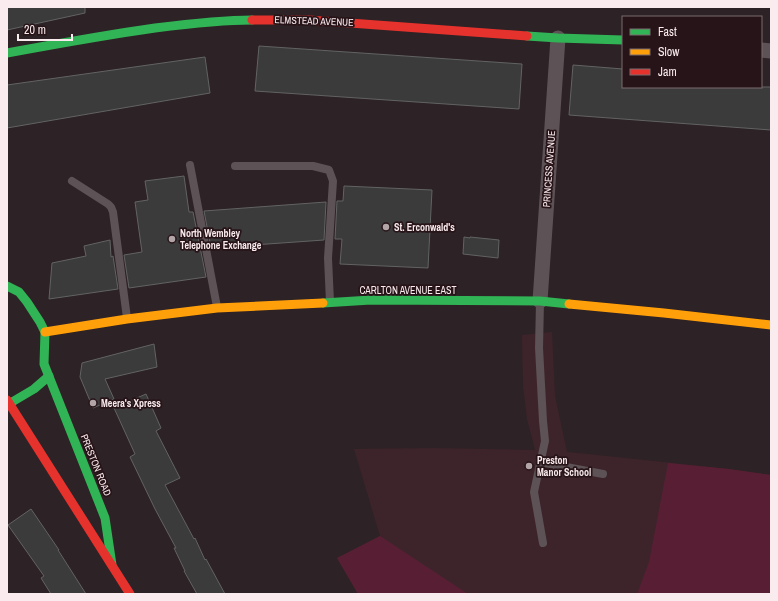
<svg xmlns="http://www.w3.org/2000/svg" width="778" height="601" viewBox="0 0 778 601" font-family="'Archivo Narrow',sans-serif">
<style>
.built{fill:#3d242b}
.green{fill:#581f34}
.building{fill:#3b3b3b;stroke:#626363}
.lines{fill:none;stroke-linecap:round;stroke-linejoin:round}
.lane{stroke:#5d5255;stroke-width:8}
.street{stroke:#5d5255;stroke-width:15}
.fast{stroke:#30b455;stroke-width:9}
.slow{stroke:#ff9f0a;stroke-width:9}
.jam{stroke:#e5322d;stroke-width:9}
.poi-dot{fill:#b2a5a8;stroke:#271419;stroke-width:1.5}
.labels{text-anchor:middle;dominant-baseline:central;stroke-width:3.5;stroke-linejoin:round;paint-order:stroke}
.street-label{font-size:10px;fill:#faebee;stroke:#271419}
.poi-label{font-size:10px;font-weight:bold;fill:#faebee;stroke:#271419;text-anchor:start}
</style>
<rect width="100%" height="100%" fill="#2d2225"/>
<path class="built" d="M552,332L555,396L567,452L588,454L729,469L771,475V594H358L337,558L380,536L354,449L433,448L535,450L527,419L523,386L522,335Z"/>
<g class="green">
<path d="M668,463L729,469L771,475V594H637L649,562Z"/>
<path d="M380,536L468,594H358L337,558Z"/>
</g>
<g class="building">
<path d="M7,7H85V13L7,30Z"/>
<path d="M259,46L522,64L519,109L255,91Z"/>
<path d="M205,57L210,93L7,128V85Z"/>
<path d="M573,65L623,69V87H771V130L569,115Z"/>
<path d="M184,176L189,212H193L206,277L129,288L124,255L142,252L135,202L148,200L145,181Z"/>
<path d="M344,186L432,190L428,268L340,264L342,239H335L337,201H343Z"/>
<path d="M326,202L324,240L211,248L204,211Z"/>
<path d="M464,237L470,238V237L499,240L498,258L463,254Z"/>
<path d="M110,240L111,257L113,256L118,289L49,299L52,263L86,256L84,246Z"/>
<path d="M154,344L157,367L105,379L114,399L93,408L80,377L82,363Z"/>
<path d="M146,394L161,428L156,431L180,478L165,485L194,539L195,538L205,560L206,559L225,594H197L184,571H185L174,548H176L155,509L130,457L135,454L114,408Z"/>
<path d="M31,509L59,550H58L86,594H51L41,578L44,576L8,525Z"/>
</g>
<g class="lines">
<g class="lane">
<path d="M190,165L217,307"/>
<path d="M235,166H313L329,170L333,181L328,258L330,302"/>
<path d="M72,181L108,204L111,207L113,212L127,318"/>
<path d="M540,302L539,348L543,421L545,441L534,492L543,543"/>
<path d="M540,462L603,474"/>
</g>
<g class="street">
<path d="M761,50L771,51"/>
<path d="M540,301L558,38"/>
</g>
<g class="fast">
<path d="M527,36L558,38L623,40"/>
<path d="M7,53C56,44 105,35 155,28C187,24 219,20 252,20"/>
<path d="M7,286L19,292L27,302L40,322L45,332L44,364L105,518L112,565"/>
<path d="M323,303L371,300L540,301L569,304"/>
<path d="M7,405L34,389L49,376"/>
</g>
<g class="slow">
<path d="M569,304L664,313L771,325"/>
<path d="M45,332L127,319L217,308L323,303"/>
</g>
<g class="jam">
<path d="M252,20H309L527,36"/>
<path d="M7,400L130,594"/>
</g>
</g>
<g class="poi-dot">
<circle cx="386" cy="227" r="4"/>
<circle cx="172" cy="239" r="4"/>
<circle cx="93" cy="403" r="4"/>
<circle cx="529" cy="466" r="4"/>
</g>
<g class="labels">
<g class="street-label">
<text transform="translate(314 21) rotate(2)">ELMSTEAD AVENUE</text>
<text transform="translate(549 169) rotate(-86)">PRINCESS AVENUE</text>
<text x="408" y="290">CARLTON AVENUE EAST</text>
<text transform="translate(96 465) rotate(68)">PRESTON ROAD</text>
</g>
<g class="poi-label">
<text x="394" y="227">St. Erconwald's</text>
<text x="180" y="233">North Wembley<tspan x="180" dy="12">Telephone Exchange</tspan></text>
<text x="101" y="403">Meera's Xpress</text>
<text x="537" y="460">Preston<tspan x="537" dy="12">Manor School</tspan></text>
</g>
</g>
<rect width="778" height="601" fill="none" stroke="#faebee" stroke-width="16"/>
<rect x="622" y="16" width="140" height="72" fill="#271419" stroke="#7b6a6e"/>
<rect x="630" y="29" width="20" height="6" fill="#30b455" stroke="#7b6a6e"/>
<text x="658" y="36" font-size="12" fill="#faebee">Fast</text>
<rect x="630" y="49" width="20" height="6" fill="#ff9f0a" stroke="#7b6a6e"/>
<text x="658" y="56" font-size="12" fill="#faebee">Slow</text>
<rect x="630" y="69" width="20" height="6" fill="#e5322d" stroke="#7b6a6e"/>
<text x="658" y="76" font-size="12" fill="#faebee">Jam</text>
<path d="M18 34v6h54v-6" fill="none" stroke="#faebee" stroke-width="2"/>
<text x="24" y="34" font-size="12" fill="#faebee" stroke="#271419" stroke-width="3" paint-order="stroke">20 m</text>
</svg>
